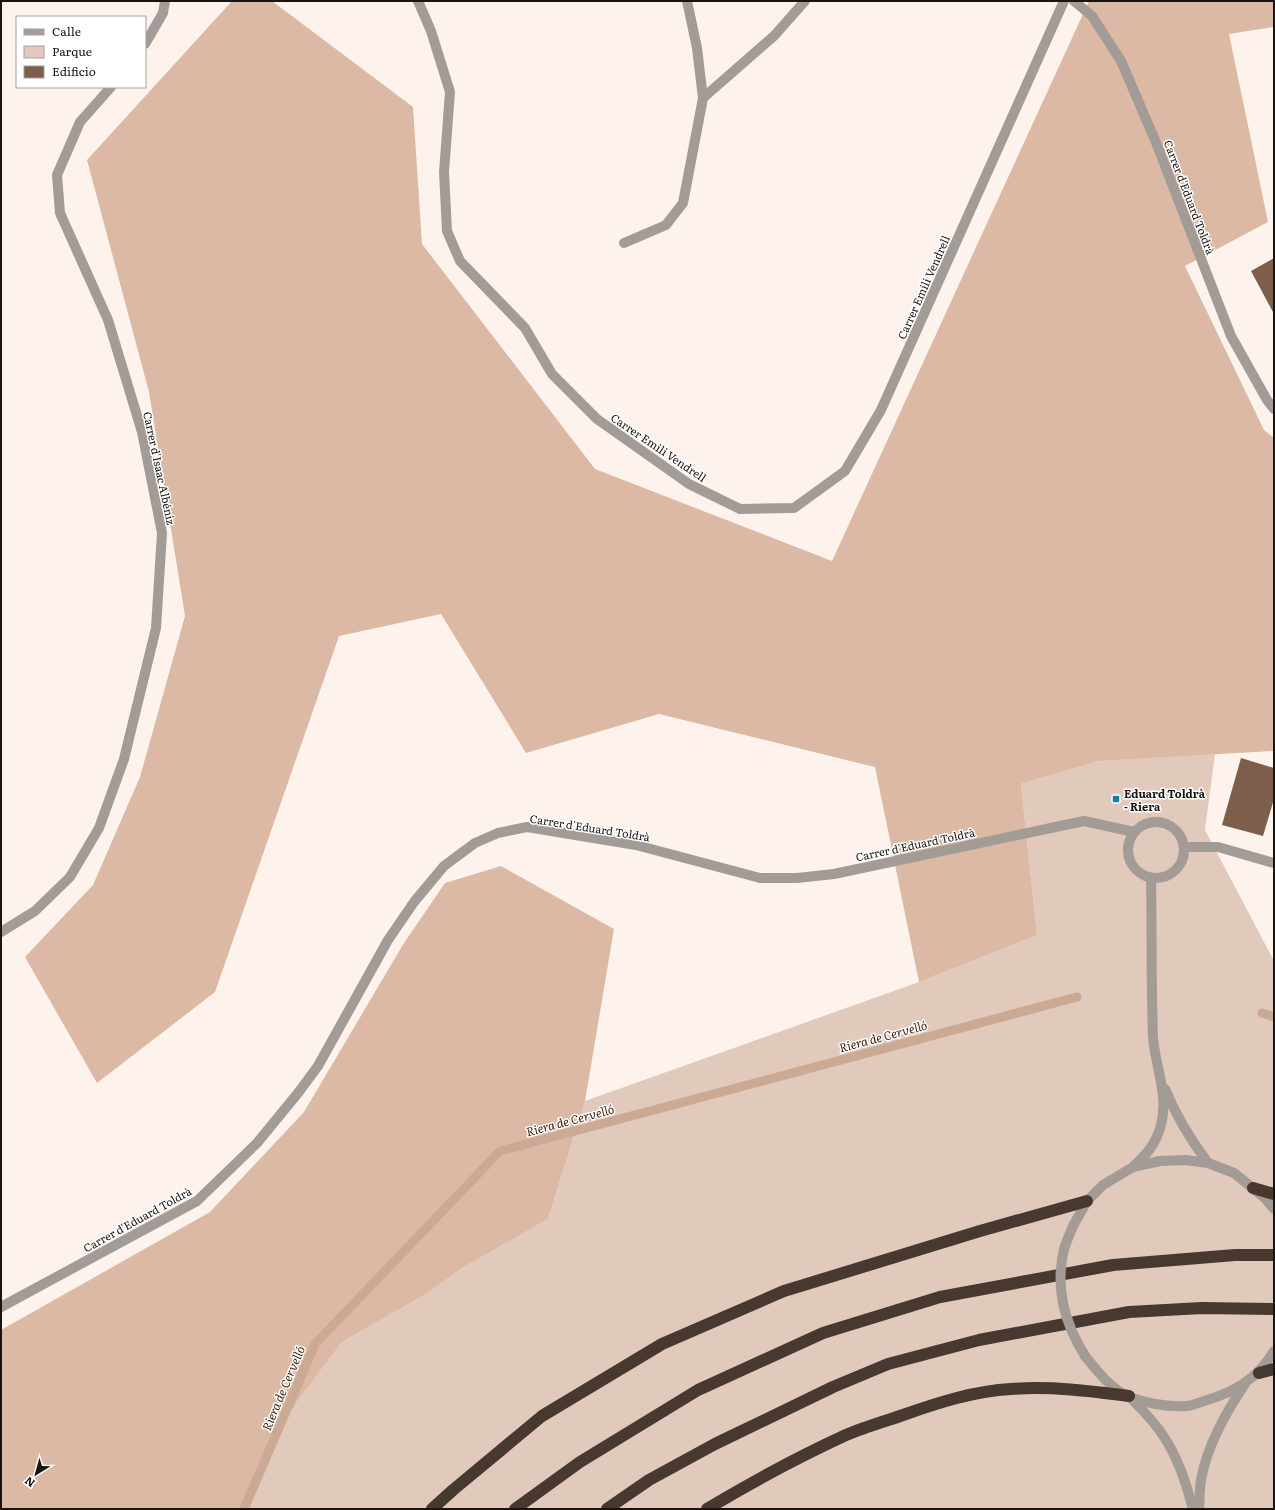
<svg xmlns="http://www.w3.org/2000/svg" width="1275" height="1510" viewBox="0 0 1275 1510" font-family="Literata,serif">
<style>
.green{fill:#e1c9bc}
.forest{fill:#dcb9a4}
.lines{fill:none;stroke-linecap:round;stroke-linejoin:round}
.stream{stroke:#cba994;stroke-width:9}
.building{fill:#7d5e4b}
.minor{stroke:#a39b96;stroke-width:10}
.tertiary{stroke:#a39b96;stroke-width:10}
.motorway{stroke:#473930;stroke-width:12}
.tertiary-bridge{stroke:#a39b96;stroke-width:10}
.poi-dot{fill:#127ca6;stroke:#fff;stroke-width:1.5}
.labels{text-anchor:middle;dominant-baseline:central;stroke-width:3;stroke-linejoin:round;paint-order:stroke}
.street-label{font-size:11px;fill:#1a1410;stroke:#fff}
.poi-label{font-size:11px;font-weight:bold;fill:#1a1410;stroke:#fff;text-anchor:start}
.water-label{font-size:12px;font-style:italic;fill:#422007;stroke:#fff}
</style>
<rect width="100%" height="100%" fill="#fef3ec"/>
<path class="green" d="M1215,754L1205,830L1274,961V1509H243L263,1471L275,1438L297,1402L342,1342L428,1293L462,1268L548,1219L585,1101L919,982L1037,935L1021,784L1099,761Z"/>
<g class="forest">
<path d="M232,1H272L413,107L422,244L595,469L832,561L1089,1H1274V27L1229,34L1268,222L1185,266L1264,430L1274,438V751L1099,761L1021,784L1037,935L919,982L875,767L659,714L526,753L441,614L339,636L215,992L97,1083L25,957L93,885L140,777L185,616L149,392L87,160Z"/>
<path d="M501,866L614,929L585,1101L548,1219L462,1268L428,1293L342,1342L297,1402L275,1438L263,1471L243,1509H1V1330L210,1212L304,1112L404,943L445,883Z"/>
</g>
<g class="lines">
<g class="stream">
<path d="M1262,1013L1274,1017"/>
<path d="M244,1509L315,1344L500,1151L1077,997"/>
</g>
</g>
<g class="building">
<path d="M1274,258V314L1251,271Z"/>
<path d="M1241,758L1274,768V799L1263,836L1222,825Z"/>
</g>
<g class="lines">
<g class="minor">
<path d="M418,1L431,31L450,92L444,172L447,231L460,261L525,328L552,374L597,419L689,484L740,509L794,508L845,471L881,410L1064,1"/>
<path d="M687,1L697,48L703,98"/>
<path d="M1074,1L1092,16L1121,61L1155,140L1231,336L1267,400L1274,409"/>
<path d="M145,44L163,13L165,1"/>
<path d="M624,243L666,225L683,203L703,98L774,36L805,1"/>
<circle cx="1156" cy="850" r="28"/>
<path d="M1184,847H1218L1274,863"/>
<path d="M1,932L35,911L70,877L99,828L124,759L156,628L162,533L142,432L108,320L60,213L57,175L80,122L111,87"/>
<path d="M1165,1089C1177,1118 1190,1139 1208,1163"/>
<path d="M1133,1167C1147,1154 1156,1144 1161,1125C1169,1095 1155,1066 1153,1037C1151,984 1152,931 1151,878"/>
<path d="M1,1307L197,1201L257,1143L298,1093L318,1066L388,940L414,902L444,866L475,843L498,833L527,827L636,845L760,878H797L834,874L1084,821L1134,832"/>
</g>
<g class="tertiary">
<path d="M1073,1226L1087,1201L1103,1185L1133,1167L1160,1161L1185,1160L1208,1163L1234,1173L1265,1198L1274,1209"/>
<path d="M1085,1356C1097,1371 1111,1389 1129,1397C1146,1403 1168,1407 1186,1406C1192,1406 1198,1403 1204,1401C1235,1392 1257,1379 1274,1351"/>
<path d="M1129,1396C1140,1408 1153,1420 1162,1434C1178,1457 1186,1483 1193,1509"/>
<path d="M1199,1509C1200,1498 1199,1486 1202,1475C1209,1442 1226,1412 1245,1384"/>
</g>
<g class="motorway">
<path d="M1253,1188L1274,1194"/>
<path d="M1259,1373L1274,1369"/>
<path d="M432,1509L453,1490L542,1416L662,1344L784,1291L980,1231L1087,1201"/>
<path d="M515,1509L580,1462L698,1390L823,1333L940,1297L1113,1265L1235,1255H1274"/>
<path d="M607,1509L649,1480L715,1444L833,1387L888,1364L979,1340L1129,1312L1202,1308L1274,1309"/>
<path d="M707,1509C752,1482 798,1457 846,1435C865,1427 886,1421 906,1414C940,1402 975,1391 1011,1389C1051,1386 1090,1391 1129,1396"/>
</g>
<path class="tertiary-bridge" d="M1073,1226C1070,1234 1066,1242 1064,1249C1055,1288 1064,1322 1085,1356"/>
</g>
<rect class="poi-dot" x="1112" y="795" width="8" height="8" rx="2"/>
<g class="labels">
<g class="street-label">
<text transform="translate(1190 197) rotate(69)">Carrer d'Eduard Toldrà</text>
<text transform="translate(923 287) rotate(-66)">Carrer Emili Vendrell</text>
<text transform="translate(659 447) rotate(34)">Carrer Emili Vendrell</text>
<text transform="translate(160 468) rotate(78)">Carrer d'Isaac Albéniz</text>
<text transform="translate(590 827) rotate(9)">Carrer d'Eduard Toldrà</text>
<text transform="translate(915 844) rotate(-12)">Carrer d'Eduard Toldrà</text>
<text transform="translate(137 1219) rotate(-29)">Carrer d'Eduard Toldrà</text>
</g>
<g class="poi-label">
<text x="1124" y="793">Eduard Toldrà<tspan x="1124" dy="13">- Riera</tspan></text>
</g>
<g class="water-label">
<text transform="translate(883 1036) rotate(-15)">Riera de Cervelló</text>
<text transform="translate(570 1120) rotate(-15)">Riera de Cervelló</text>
<text transform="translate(283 1388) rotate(-67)">Riera de Cervelló</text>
</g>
</g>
<rect width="1275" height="1510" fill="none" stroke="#1a1410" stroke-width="4"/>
<rect x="16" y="16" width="130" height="72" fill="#ffffff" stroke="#a3a19f"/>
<rect x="24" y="29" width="20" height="6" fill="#a39b96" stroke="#a3a19f"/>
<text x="52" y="36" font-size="12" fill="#1a1410">Calle</text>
<rect x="24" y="46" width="20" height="12" fill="#e1c9bc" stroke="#a3a19f"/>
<text x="52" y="56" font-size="12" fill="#1a1410">Parque</text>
<rect x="24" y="66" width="20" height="12" fill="#7d5e4b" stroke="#a3a19f"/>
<text x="52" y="76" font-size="12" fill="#1a1410">Edificio</text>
<g transform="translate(36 1474) rotate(217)" stroke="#ffffff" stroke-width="3" paint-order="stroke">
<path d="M0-3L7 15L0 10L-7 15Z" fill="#1a1410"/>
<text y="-6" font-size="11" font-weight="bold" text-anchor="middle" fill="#1a1410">N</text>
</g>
</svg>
